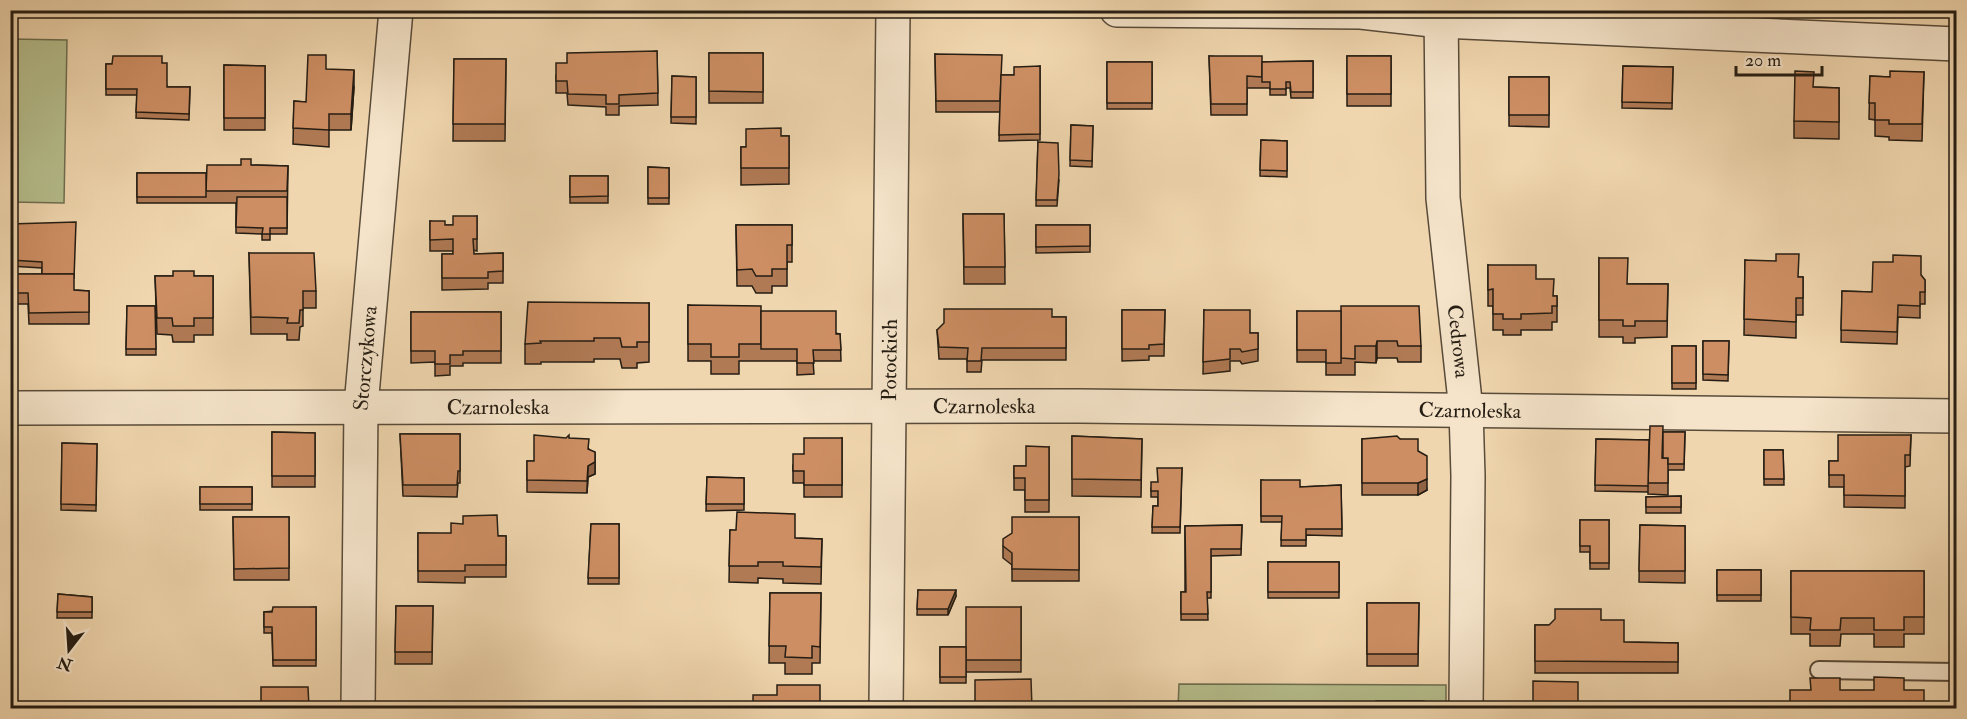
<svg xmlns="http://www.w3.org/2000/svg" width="1967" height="719" viewBox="0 0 1967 719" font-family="'IM FELL Double Pica',serif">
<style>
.green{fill:#b6be8d;stroke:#6e6e50;stroke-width:1.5}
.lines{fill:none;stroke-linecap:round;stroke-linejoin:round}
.lane-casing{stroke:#584b3a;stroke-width:20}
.street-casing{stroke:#584b3a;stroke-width:36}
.lane{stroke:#f5e4ca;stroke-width:16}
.street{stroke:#f5e4ca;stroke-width:33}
.wall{fill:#b07a55;stroke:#251d13;stroke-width:1.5}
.shaded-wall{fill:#906345;stroke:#251d13;stroke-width:1.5}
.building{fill:#cd8e63;stroke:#251d13;stroke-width:1.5}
.labels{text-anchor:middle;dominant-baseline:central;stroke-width:4.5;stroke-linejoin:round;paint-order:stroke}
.street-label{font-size:21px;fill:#251d13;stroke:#f5e4ca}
</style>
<rect width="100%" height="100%" fill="#f0d6ae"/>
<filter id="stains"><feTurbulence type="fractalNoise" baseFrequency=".00333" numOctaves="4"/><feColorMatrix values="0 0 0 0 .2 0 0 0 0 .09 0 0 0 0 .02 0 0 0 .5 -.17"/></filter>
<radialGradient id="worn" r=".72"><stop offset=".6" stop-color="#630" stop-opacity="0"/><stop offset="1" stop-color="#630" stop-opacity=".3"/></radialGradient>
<g class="green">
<path d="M11,39L67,40L64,203L11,202Z"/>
<path d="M1179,684L1446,685V708H1178Z"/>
</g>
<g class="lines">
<g class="lane-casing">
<path id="lane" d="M1819,670L1956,672"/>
</g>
<g class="street-casing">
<g id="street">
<path d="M1117,10L1361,12L1441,21L1956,44"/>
<path id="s1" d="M1441,10L1443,198L1466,410L1468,476L1466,708"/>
<path id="s2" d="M10,408L1080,406L1956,416"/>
<path id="s3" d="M358,708L361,406L396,10"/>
<path id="s4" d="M886,708L893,10"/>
</g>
</g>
<use href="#lane" class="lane"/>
<use href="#street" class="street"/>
</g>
<g class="wall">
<path d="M657,51L658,105L619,106V115H606V107L568,105L567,93H556V75L567,63Z"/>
<rect x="709" y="53" width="54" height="50"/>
<path d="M935,54L1001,75H1014L1040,66V140L999,141L1000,112H936Z"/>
<path d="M1209,56L1262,62L1313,61V98H1291L1290,88H1286V95H1270V88H1247V115H1211Z"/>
<rect x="1347" y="56" width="44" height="50"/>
<path d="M454,59H506L505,141H453Z"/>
<rect x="1107" y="62" width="45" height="47"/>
<path d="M162,63L167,87H190L189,120L136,118L137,95H106V64Z"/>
<path d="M224,65L265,66V130H224Z"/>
<path d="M1623,66L1673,67L1672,109L1622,108Z"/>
<path d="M326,69L354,87L351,130H329V147L293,144L294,101L306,102Z"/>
<path d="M1924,72L1922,141L1889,140V137L1875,136V120L1869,119L1870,76L1890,77Z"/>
<path d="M672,76L696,77V124L671,123Z"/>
<path d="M1509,77H1549V127L1509,126Z"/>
<path d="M1814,87L1839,88V139L1794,138V121Z"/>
<path d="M1071,125L1093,126L1092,167L1070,166Z"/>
<path d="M781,136H789V184L741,185V147H746Z"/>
<path d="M1261,140L1287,141V177L1260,176Z"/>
<path d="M1038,142L1059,180L1057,206H1036Z"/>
<path d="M251,165L288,166L287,234H270V240H262V234L236,233V203H137V173H206Z"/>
<path d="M648,167L669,168V204H648Z"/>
<rect x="570" y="176" width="38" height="27"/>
<path d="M963,214H1004L1005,284H964Z"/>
<path d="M477,216V251L473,250L474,254L503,253V283H488V289L442,290V254H453V251H430V221L445,225H453Z"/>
<path d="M10,224L74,290L89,291V324H29L28,304H16V274H42V268L10,266Z"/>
<path d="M736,225H792V262H787V286H772V293H756L752,286H737Z"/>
<path d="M1036,225H1090V252L1036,253Z"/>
<path d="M249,253L316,291V308H303V326L300,327L299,340H287V334H251Z"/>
<path d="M1599,258L1628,284H1668L1667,337L1635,338V343H1623V337H1599Z"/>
<path d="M1745,260L1799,277H1803V315H1796V338L1744,335Z"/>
<path d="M1488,265L1554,296H1557V322H1552V330H1521V335H1503V330H1493V306H1488Z"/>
<path d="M1921,275L1925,280V304H1920V318L1898,317L1897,344L1841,342L1842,291L1872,292Z"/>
<path d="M155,276H213V335H194V342H173L172,335L157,334Z"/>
<path d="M649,303V362L637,363V368H622L620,359H594V362H541V364H525V344Z"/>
<path d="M688,305L761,322L840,334L841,361H813L814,374L797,375V361H739V374H711V361H688Z"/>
<path d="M127,306H155L156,355H126Z"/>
<path d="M1122,310H1165L1164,356H1149V360L1122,361Z"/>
<path d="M1204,310L1250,333H1258V361L1242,364L1240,361H1230V371L1203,374Z"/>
<path d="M1297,311L1421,346V362H1398L1397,358H1377L1376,363L1355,362V375H1326V362H1297Z"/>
<path d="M411,312H501V363H463V366H450V375L435,376V362L411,363Z"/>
<path d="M1052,317H1066V360H982L981,372H967V359H939L937,330Z"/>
<path d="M1703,341H1729L1728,381L1703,380Z"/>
<rect x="1672" y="346" width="24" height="43"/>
<path d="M272,432L315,433V487H272Z"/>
<path d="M1663,432H1685L1684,470H1668V495L1648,494V486V492L1595,491L1596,439L1649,440Z"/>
<path d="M400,434H460V483H458L457,497L403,496Z"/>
<path d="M1911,435L1910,466L1905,467V508L1844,507V487H1829V461H1838Z"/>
<path d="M1072,436L1142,439L1141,497L1072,496Z"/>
<path d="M569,438L589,449L595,464V474L588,477L587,493L527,492V461H534Z"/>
<path d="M842,438V497H804V483H793V465L804,454Z"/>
<path d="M1362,439H1400L1418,451L1427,490L1418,495H1362Z"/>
<path d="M62,443L97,444L96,511L61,510Z"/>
<path d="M1049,447V512H1025V490H1014V466H1026Z"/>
<path d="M1764,450H1783L1784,485H1764Z"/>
<path d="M1182,468L1180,533H1152L1153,506H1158V497H1151V488L1158,482Z"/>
<path d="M707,477L744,478V510L706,511Z"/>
<path d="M1261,480L1300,487L1341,485L1342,536L1306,535V546H1281L1282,522H1261Z"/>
<rect x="200" y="487" width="52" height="23"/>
<path d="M1681,496V513H1646V497Z"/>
<path d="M233,517H289V580H234Z"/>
<path d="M1079,517V581H1012V565L1003,558V546Z"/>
<path d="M1580,520H1609V569H1590V552H1580Z"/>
<path d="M591,524H619V584H588Z"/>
<path d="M1242,525L1241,555L1211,556V598H1207L1208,620H1181V592H1185V526Z"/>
<path d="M1640,525L1685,526V583L1639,582Z"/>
<path d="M730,530L795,538L822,539L821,584L783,583V579L758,578V583L729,582Z"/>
<path d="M418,533L506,536V577H465V583L418,582Z"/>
<rect x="1268" y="562" width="71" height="36"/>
<rect x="1717" y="570" width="44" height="31"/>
<path d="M1791,571H1924V634H1904V647H1874V634H1841L1840,646H1810V634H1791Z"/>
<path d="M918,590L956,596L948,615H917Z"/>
<path d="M770,593H821L820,663H812V674H785V663H769Z"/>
<path d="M58,594L92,597V618H57Z"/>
<path d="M1367,603H1419L1418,666H1367Z"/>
<path d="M396,606H433L432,664H395Z"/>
<path d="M316,607V666H273L272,633H264V612Z"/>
<path d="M1021,607V672H966V657V683H940V647H966Z"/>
<path d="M1601,620L1624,642L1678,643V673H1535V625H1549Z"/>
</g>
<g class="shaded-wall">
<path d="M354,70V87L351,130V114Z"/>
<path d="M1377,341V358L1376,363V346Z"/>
<path d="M595,452V474L588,477L587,493L588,466Z"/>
<path d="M1427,479V490L1418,495V483Z"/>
<path d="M956,590V596L948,615V609Z"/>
</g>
<g class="building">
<path d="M657,51L658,93L619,95V104H606V95L568,94L567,81H556V63H567V53Z"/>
<path d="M709,53H763V92L709,91Z"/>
<path d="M935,54L1002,55L1000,101H936Z"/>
<path d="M308,55H326V69L354,70L351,114H329V130L293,128L294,101L306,102Z"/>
<path d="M113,56H162V63H167V87H190L189,114L136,112L137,89H106V64H112Z"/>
<path d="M1209,56H1262V77L1247,76V104H1211Z"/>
<rect x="1347" y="56" width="44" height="38"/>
<path d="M454,59H506L505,124H453Z"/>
<path d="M1313,61V92H1291L1290,82H1286V89H1270V82H1262V62Z"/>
<rect x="1107" y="62" width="45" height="41"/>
<path d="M224,65L265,66V118H224Z"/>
<path d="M1040,66V134L999,135L1001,75H1014V67Z"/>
<path d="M1623,66L1673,67L1672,103L1622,102Z"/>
<path d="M1795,71L1814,72L1813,87L1839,88V122L1794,121Z"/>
<path d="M1890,71L1924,72L1922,124H1889V120H1875V103H1869L1870,76L1890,77Z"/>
<path d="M672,76L696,77V117H671Z"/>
<rect x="1509" y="77" width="40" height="38"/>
<path d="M1071,125L1093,126L1092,161L1070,160Z"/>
<path d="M781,128V136H789V168H741V147H746V129Z"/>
<path d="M1261,140L1287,141V171L1260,170Z"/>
<path d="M1038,142L1058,143L1059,174L1057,200H1036Z"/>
<path d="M241,159H251V165L288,166L287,191H206L207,165H241Z"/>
<path d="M648,167L669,168V198H648Z"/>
<rect x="137" y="173" width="69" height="24"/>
<path d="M570,176H608V196L570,197Z"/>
<path d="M237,197H287V228H270V234H262L263,228L236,227Z"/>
<path d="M963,214H1004L1005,267H964Z"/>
<path d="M453,216H477V239H473L474,254L503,253V271L488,272V278H442V254H453V239L430,240V221H445V225H453Z"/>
<path d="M76,222L74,279V274H42V262L10,260V224Z"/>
<path d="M736,225H792V245H787V269H772V276H756L752,269L737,270Z"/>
<path d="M1036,225H1090V246L1036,247Z"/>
<path d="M249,253H314L316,291H303V310H300L299,323H287L288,318L251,317Z"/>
<path d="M1776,254H1799L1798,277H1803V298H1796V322L1744,319L1745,260L1776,261Z"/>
<path d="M1893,255L1921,256V275L1925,280V292H1920V306L1898,305L1897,332L1841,330L1842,291L1872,292L1873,262H1893Z"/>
<path d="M1599,258H1628L1627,284H1668L1667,321H1635V326H1623V320H1599Z"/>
<path d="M1488,265H1536V279H1554L1553,296H1557V306H1552V313L1521,314V319H1503V314H1493V289L1488,290Z"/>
<path d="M173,271H194V276H213V318H194V326H173L172,318H157L155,276H173Z"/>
<path d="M16,274H74V290L89,291V312L29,313L28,293H16Z"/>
<path d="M528,302L649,303V342H637V347H622L620,338H594V341H540L541,343L525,344Z"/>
<path d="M688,305L761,306V344H739V357H711V344H688Z"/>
<path d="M127,306H155L156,349H126Z"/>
<path d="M1341,306H1419L1421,346H1398L1397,341H1377L1376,346H1355V359L1341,358Z"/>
<path d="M944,309H1052V317H1066V348H982L981,361H967L968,348L939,347L937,330L944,323Z"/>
<path d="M1122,310H1165L1164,344L1149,345V349H1122Z"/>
<path d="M1204,310H1250V333H1258V349L1242,352L1240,349H1230V359L1203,362Z"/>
<path d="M761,311H836V334H840L841,350H813L814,363H797V349H761Z"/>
<path d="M1297,311H1341V363H1326V350H1297Z"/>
<path d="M411,312H501V351H463V355H450V364H435V351H411Z"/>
<path d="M1703,341H1729L1728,375L1703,374Z"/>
<rect x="1672" y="346" width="24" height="37"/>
<path d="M1650,426H1663L1662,458H1668V483H1648Z"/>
<path d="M272,432L315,433V476H272Z"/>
<path d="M1663,432H1685L1684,464H1668V458H1663Z"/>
<path d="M400,434H460V471H458L457,485H403Z"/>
<path d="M534,435L566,438L569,435V438L589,439L588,449L595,452V462L588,466L587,481L527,480V461H534Z"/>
<path d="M1838,435H1911L1910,455H1905V496L1844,495V475H1829V461H1838Z"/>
<path d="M1072,436L1142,439L1141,480L1072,479Z"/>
<path d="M1397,436L1400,439H1418V451L1427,456V479L1418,483H1362V439Z"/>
<path d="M804,438H842V485H804V471H793V454H804Z"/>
<path d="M1596,439L1649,440L1648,486L1595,485Z"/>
<path d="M62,443L97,444L96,505L61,504Z"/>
<path d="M1026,446L1049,447V500H1025V478H1014V466H1026Z"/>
<path d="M1764,450H1783L1784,479H1764Z"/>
<path d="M1157,468H1182L1180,527H1152L1153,506H1158V491H1151V482H1158Z"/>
<path d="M707,477L744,478V504H706Z"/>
<path d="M1261,480H1300V487L1341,485L1342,529H1306V540H1281L1282,516H1261Z"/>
<rect x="200" y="487" width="52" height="17"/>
<path d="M1681,496V507H1646V497Z"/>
<path d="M737,512L795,514V538L822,539L821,567L783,566V562H758V566H729L730,530H736Z"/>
<path d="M497,515L498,536H506V565H465V571H418V533H451V523L463,524V516Z"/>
<path d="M233,517H289V568L234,569Z"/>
<path d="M1012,517H1079V570L1012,569V553L1003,546V539L1012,533Z"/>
<path d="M1580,520H1609V563H1590V546H1580Z"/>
<path d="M591,524H619V578H588Z"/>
<path d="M1242,525L1241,549H1211V592H1207L1208,614H1181V592H1186L1185,526Z"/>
<path d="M1640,525L1685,526V571H1639Z"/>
<rect x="1268" y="562" width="71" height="30"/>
<rect x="1717" y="570" width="44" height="25"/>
<path d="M1791,571H1924V617H1904V630H1874V618H1841L1840,630H1810L1811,618L1791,617Z"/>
<path d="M918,590H956L948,609H917Z"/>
<path d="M770,593H821L820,647L812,646V658L785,657L786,646H769Z"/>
<path d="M58,594L92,597V612H57Z"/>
<path d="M1367,603H1419L1418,654H1367Z"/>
<path d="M396,606H433L432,652H395Z"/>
<path d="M273,607H316V660H273L272,627H264V612H272Z"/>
<rect x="966" y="607" width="55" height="53"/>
<path d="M1555,609H1601V620H1624V642L1678,643V662L1535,661V625H1549L1555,619Z"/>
<rect x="940" y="647" width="26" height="30"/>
<path d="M1874,677L1904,678V690H1924V708H1790V690H1811L1810,678H1840V690H1874Z"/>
<path d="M1031,679L1032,708H975V680Z"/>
<path d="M1533,681L1578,682V708H1533Z"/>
<path d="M777,685H820V708H753V695H777Z"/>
<path d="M261,687H308L309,708H261Z"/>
<rect x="1376" y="701" width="48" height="7"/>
<rect x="1652" y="703" width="30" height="5"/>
<rect x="533" y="707" width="50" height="1"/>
</g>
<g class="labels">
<g class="street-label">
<text stroke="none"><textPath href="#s1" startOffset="332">Cedrowa</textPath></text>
<text stroke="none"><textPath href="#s3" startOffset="350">Storczykowa</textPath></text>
<text stroke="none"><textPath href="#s4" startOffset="348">Potockich</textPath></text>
<text stroke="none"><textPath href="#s2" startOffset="974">Czarnoleska</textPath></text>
<text stroke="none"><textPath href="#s2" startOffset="488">Czarnoleska</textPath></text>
<text stroke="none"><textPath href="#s2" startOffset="1460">Czarnoleska</textPath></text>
</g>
</g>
<rect width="1967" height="719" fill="none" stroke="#f0d6ae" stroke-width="36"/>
<rect x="12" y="12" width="1943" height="695" fill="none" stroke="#251d13" stroke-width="3"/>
<rect x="18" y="18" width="1931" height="683" fill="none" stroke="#251d13" stroke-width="1.5"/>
<g transform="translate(69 650) rotate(197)" stroke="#f5e4ca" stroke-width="4.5" paint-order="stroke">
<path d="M0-4.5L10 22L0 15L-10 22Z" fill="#251d13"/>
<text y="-9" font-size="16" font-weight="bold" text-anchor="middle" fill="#251d13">N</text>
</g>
<path d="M1736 66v9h86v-9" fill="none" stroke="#251d13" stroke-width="3"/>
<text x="1745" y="66" font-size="18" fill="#251d13" stroke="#f5e4ca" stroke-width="4.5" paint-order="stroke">20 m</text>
<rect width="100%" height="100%" filter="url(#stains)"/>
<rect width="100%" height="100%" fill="url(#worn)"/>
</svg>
